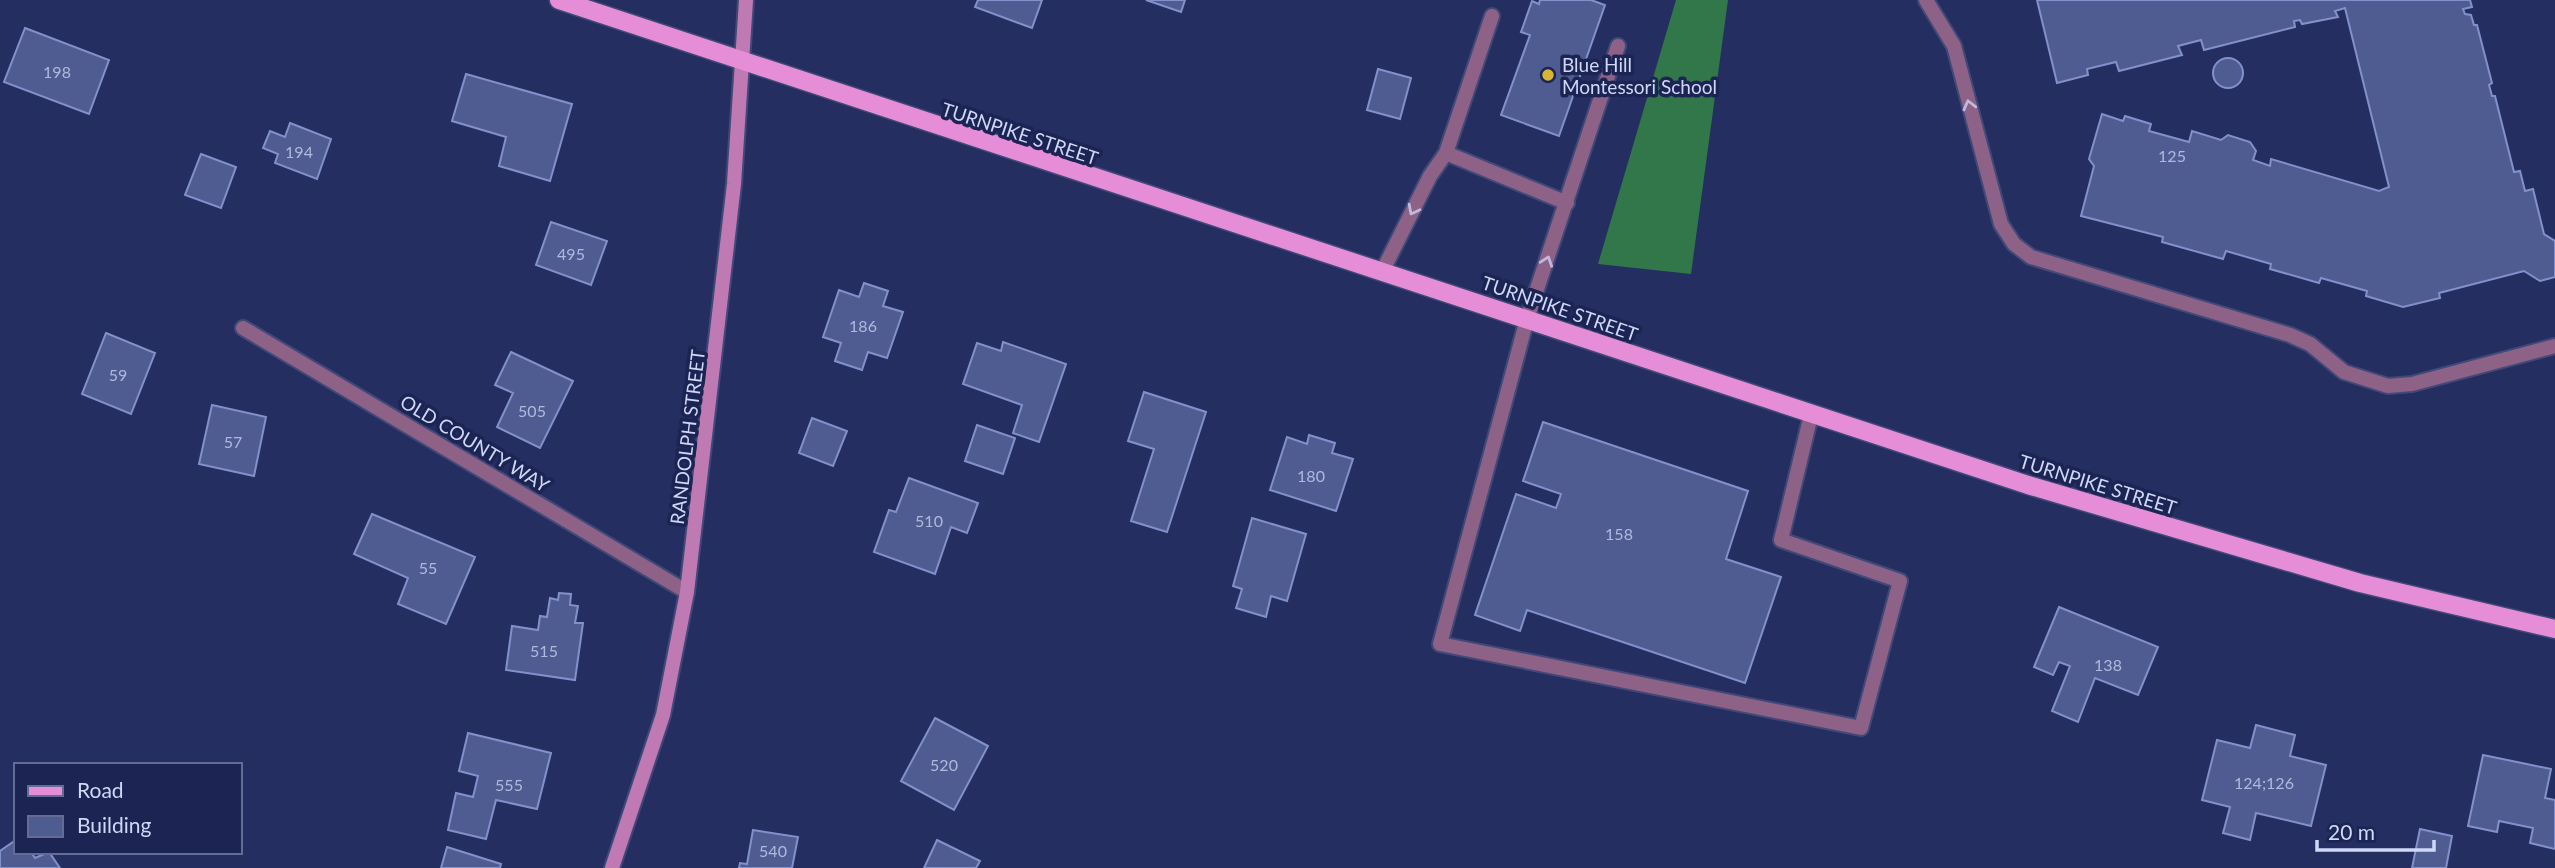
<svg xmlns="http://www.w3.org/2000/svg" width="2555" height="868" viewBox="0 0 2555 868" font-family="Lato,sans-serif">
<style>
.forest{fill:#31774a}
.building{fill:#4f5c92;stroke:#8291cb;stroke-width:2}
.lines{fill:none;stroke-linecap:round;stroke-linejoin:round}
.service-casing{stroke:#404978;stroke-width:18}
.minor-casing{stroke:#404978;stroke-width:18}
.secondary-casing{stroke:#404978;stroke-width:18}
.primary-casing{stroke:#404978;stroke-width:21}
.service{stroke:#8d6286;stroke-width:14}
.minor{stroke:#8d6286;stroke-width:14}
.secondary{stroke:#bf7ab4;stroke-width:14}
.primary{stroke:#e68dd8;stroke-width:18}
.oneway{stroke:#bebadb}
.poi-dot{fill:#d7b434;stroke:#1c2454;stroke-width:2.5}
.labels{text-anchor:middle;dominant-baseline:central;stroke-width:7;stroke-linejoin:round;paint-order:stroke}
.number-label{font-size:16px;fill:#afb9de}
.poi-label{font-size:19px;fill:#cfd8f7;stroke:#1c2454;text-anchor:start}
.street-label{font-size:19px;fill:#cfd8f7;stroke:#1c2454}
</style>
<rect width="100%" height="100%" fill="#252e60"/>
<path class="forest" d="M1676,0H1728L1691,274L1598,264Z"/>
<g class="building">
<path d="M978,0H1042L1032,28L975,7Z"/>
<path d="M1146,0H1185L1181,12Z"/>
<path d="M1540,0H1591L1605,5L1559,136L1501,115L1530,35L1521,32L1532,1L1539,4Z"/>
<path d="M2037,0H2470L2472,7L2463,9L2465,14L2471,15L2474,25H2477L2492,83L2489,85L2492,96H2495L2514,172L2520,171L2525,191L2533,189L2544,234L2555,241V277L2540,281L2524,271L2439,293L2440,298L2403,307L2366,296L2367,291L2321,278L2319,283L2270,269L2271,264L2226,251L2223,259L2162,242L2163,237L2081,216L2094,166L2089,159L2102,114L2123,121L2125,116L2151,124L2149,131L2189,142L2192,131L2221,140L2228,135L2250,142L2256,151L2253,160L2270,166L2271,159L2379,191L2389,187L2345,8L2335,11L2338,17L2302,24L2300,20L2294,21L2295,27L2204,50L2201,40L2178,46L2182,55L2119,71L2116,62L2087,69L2088,75L2057,83Z"/>
<path d="M25,28L109,60L89,114L4,82Z"/>
<circle cx="2228" cy="73" r="15"/>
<path d="M1378,69L1411,78L1400,119L1367,110Z"/>
<path d="M466,74L572,104L550,181L499,166L506,137L452,121Z"/>
<path d="M290,123L331,139L317,179L275,163L278,154L263,148L270,131L285,137Z"/>
<path d="M201,154L236,167L221,208L185,195Z"/>
<path d="M551,222L607,241L591,285L536,265Z"/>
<path d="M864,283L888,291L883,306L903,312L887,358L868,352L862,370L835,361L841,343L823,337L839,290L859,297Z"/>
<path d="M106,333L155,353L131,414L82,394Z"/>
<path d="M1003,342L1066,364L1039,442L1013,433L1022,405L963,384L977,343L1001,351Z"/>
<path d="M511,352L573,381L540,448L497,427L513,393L495,385Z"/>
<path d="M1144,392L1206,412L1167,532L1131,521L1154,449L1128,441Z"/>
<path d="M212,405L266,417L254,476L199,464Z"/>
<path d="M812,418L847,431L833,466L799,453Z"/>
<path d="M1543,422L1748,491L1726,559L1781,577L1745,683L1527,610L1520,631L1475,615L1516,494L1556,508L1561,494L1523,481Z"/>
<path d="M977,425L1015,438L1003,474L965,461Z"/>
<path d="M1309,435L1335,443L1332,453L1353,459L1336,511L1270,490L1287,437L1307,444Z"/>
<path d="M909,478L978,503L967,533L951,527L935,574L874,552L889,510L896,512Z"/>
<path d="M372,514L475,557L446,624L398,604L408,578L354,554Z"/>
<path d="M1252,518L1306,534L1287,601L1271,596L1266,617L1236,608L1242,589L1233,586Z"/>
<path d="M559,593L571,594L570,605L578,606L575,623H583L575,680L506,670L512,626L538,630L540,616L547,617L550,598L558,600Z"/>
<path d="M2059,607L2158,647L2138,695L2095,678L2078,722L2052,711L2070,666L2059,662L2053,675L2034,667Z"/>
<path d="M935,718L988,746L954,810L901,781Z"/>
<path d="M2256,725L2295,735L2290,756L2326,765L2311,826L2256,813L2250,840L2223,833L2230,807L2202,800L2217,740L2250,748Z"/>
<path d="M468,733L551,753L537,809L496,800L486,839L448,830L456,793L473,797L478,776L459,771Z"/>
<path d="M2483,755L2551,769L2545,798L2555,800V849L2530,843L2533,828L2499,821L2497,832L2468,826Z"/>
<path d="M2420,829L2452,836L2446,868H2412Z"/>
<path d="M753,830L798,837L792,868H739L740,863L747,864Z"/>
<path d="M16,840V852H31L35,858L49,852L60,868H0V851Z"/>
<path d="M937,840L980,861L976,868H924Z"/>
<path d="M447,847L501,864L500,868H441Z"/>
</g>
<g class="lines">
<g class="service-casing">
<g id="service">
<path d="M1926,0L1954,46L2001,224L2014,244L2031,257L2290,335L2310,344L2344,372L2388,386L2412,384L2555,346"/>
<path d="M1618,46L1527,319L1440,644L1861,728L1900,581L1781,540L1811,415"/>
<path d="M1446,153L1567,203"/>
<path d="M1383,270L1430,176L1446,153L1492,16"/>
</g>
</g>
<g class="minor-casing">
<path id="minor" d="M243,328L687,592"/>
</g>
<g class="secondary-casing">
<path id="secondary" d="M612,868L663,715L687,592L734,184L746,0"/>
</g>
<g class="primary-casing">
<path id="primary" d="M559,0L2028,485L2360,583L2555,629"/>
</g>
<use href="#service" class="service"/>
<use href="#minor" class="minor"/>
<use href="#secondary" class="secondary"/>
<use href="#primary" class="primary"/>
</g>
<defs><path id="oneway-chevron" d="M-2-3.5L2.5 0L-2 3.5" fill="none" stroke-width="1.6" stroke-linecap="round" stroke-linejoin="round" transform="scale(1.75)"/></defs>
<g class="oneway">
<use href="#oneway-chevron" transform="translate(1969 105) rotate(-104)"/>
<use href="#oneway-chevron" transform="translate(1413 210) rotate(117)"/>
<use href="#oneway-chevron" transform="translate(1547 261) rotate(-71)"/>
</g>
<circle class="poi-dot" cx="1548" cy="75" r="7"/>
<g class="labels">
<g class="number-label">
<text x="57" y="71">198</text>
<text x="299" y="151">194</text>
<text x="2172" y="155">125</text>
<text x="571" y="253">495</text>
<text x="863" y="325">186</text>
<text x="118" y="374">59</text>
<text x="532" y="410">505</text>
<text x="233" y="441">57</text>
<text x="1311" y="475">180</text>
<text x="929" y="520">510</text>
<text x="1619" y="533">158</text>
<text x="428" y="567">55</text>
<text x="544" y="650">515</text>
<text x="2108" y="664">138</text>
<text x="944" y="764">520</text>
<text x="2264" y="782">124;126</text>
<text x="509" y="784">555</text>
<text x="773" y="850">540</text>
</g>
<g class="poi-label">
<text x="1562" y="64">Blue Hill<tspan x="1562" dy="22">Montessori School</tspan></text>
</g>
<g class="street-label">
<text transform="translate(1020 133) rotate(18)">TURNPIKE STREET</text>
<text transform="translate(1560 308) rotate(19)">TURNPIKE STREET</text>
<text transform="translate(687 437) rotate(-83)">RANDOLPH STREET</text>
<text transform="translate(475 443) rotate(31)">OLD COUNTY WAY</text>
<text transform="translate(2098 484) rotate(17)">TURNPIKE STREET</text>
</g>
</g>
<rect x="14" y="763" width="228" height="91" fill="#1c2454" stroke="#646c95" stroke-width="2"/>
<rect x="28" y="786" width="35" height="10" fill="#e68dd8" stroke="#646c95" stroke-width="2"/>
<text x="77" y="798" font-size="21" fill="#cfd8f7">Road</text>
<rect x="28" y="816" width="35" height="21" fill="#4f5c92" stroke="#646c95" stroke-width="2"/>
<text x="77" y="833" font-size="21" fill="#cfd8f7">Building</text>
<path d="M2317 840v10h117v-10" fill="none" stroke="#cfd8f7" stroke-width="3.5"/>
<text x="2328" y="840" font-size="21" fill="#cfd8f7" stroke="#1c2454" stroke-width="5" paint-order="stroke">20 m</text>
</svg>
